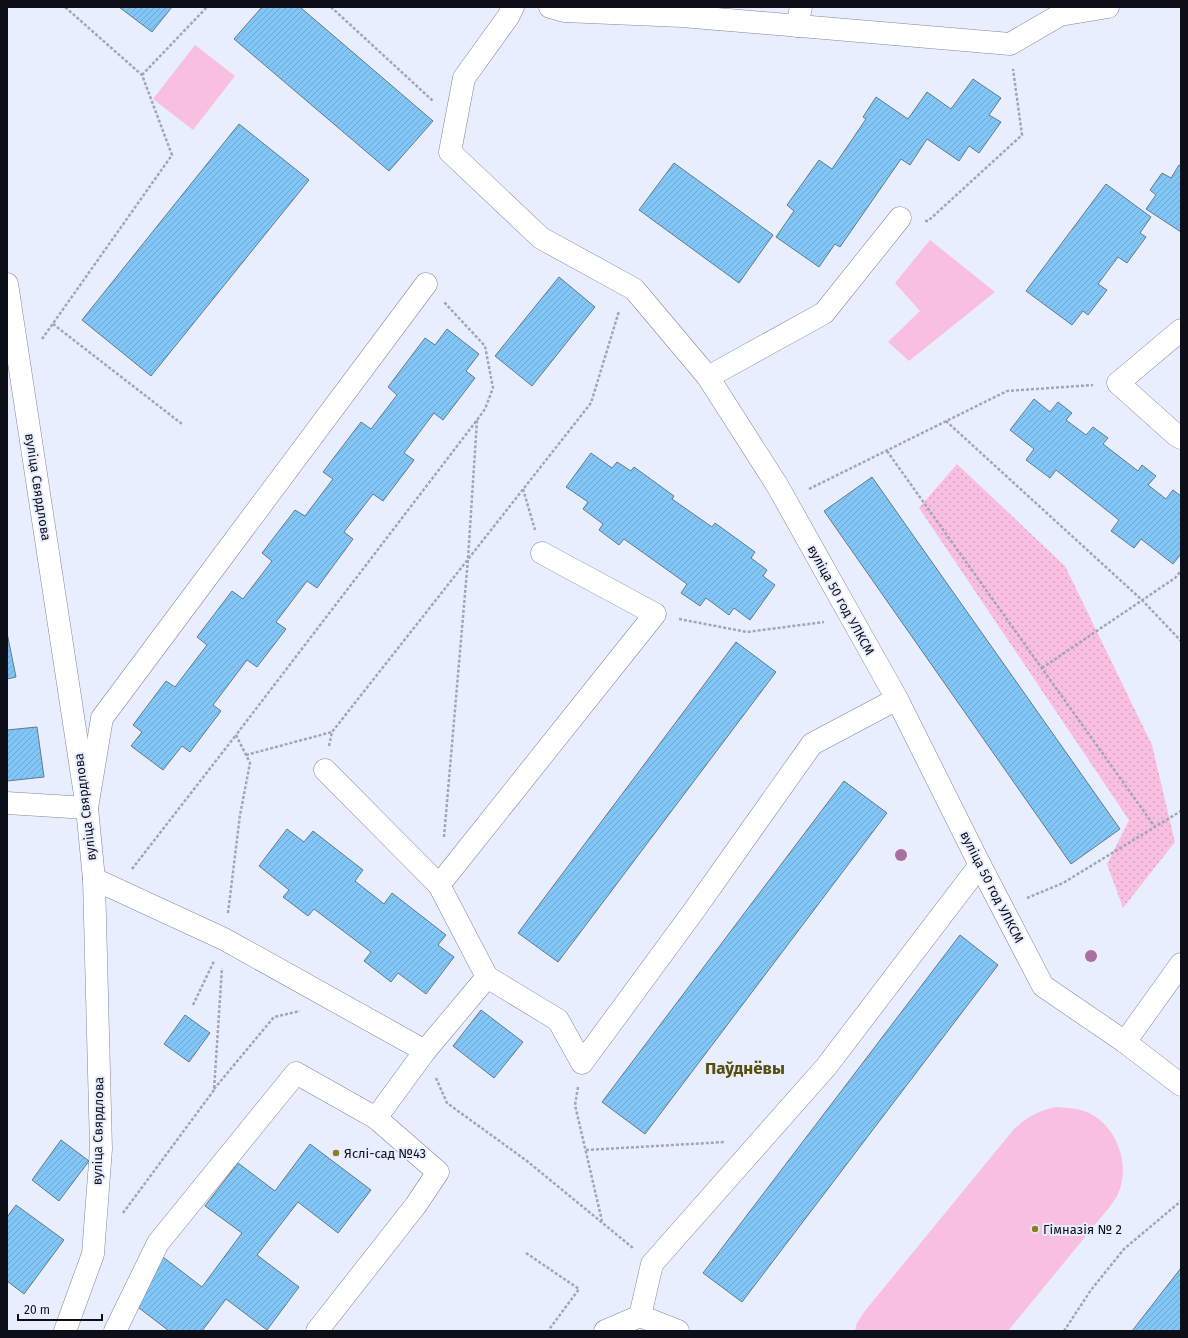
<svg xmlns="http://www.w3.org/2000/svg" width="1188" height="1338" viewBox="0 0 1188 1338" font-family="'Fira Sans',sans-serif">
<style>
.grass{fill:url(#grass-dots)}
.park{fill:#f9bfe1}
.building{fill:url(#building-hatch);stroke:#627a8b}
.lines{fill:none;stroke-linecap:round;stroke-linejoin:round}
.minor-casing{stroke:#80869f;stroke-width:23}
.path{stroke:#a2a6b3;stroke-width:2.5;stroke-dasharray:3 2;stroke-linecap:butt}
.minor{stroke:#fff;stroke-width:22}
.tree{fill:#a770a1}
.poi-dot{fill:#887e24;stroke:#e9eefe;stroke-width:1.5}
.labels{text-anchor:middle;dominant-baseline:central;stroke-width:4;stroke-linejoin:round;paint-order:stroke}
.street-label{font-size:13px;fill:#0d0f18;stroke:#e9eefe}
.poi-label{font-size:13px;fill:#0d0f18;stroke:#e9eefe;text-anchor:start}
.district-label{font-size:17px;font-weight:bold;fill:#554e0f;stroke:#e9eefe}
</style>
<defs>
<pattern id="grass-dots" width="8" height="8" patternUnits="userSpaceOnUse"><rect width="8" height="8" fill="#f9bfe1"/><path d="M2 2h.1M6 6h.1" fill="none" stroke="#d4a3c0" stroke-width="1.8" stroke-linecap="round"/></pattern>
<pattern id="building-hatch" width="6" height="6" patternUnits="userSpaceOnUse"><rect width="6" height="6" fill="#81c6f6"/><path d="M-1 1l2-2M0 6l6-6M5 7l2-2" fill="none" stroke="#6ea9d2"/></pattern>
</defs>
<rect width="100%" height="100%" fill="#e9eefe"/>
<path class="grass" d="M957,464L1065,566L1152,745L1175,842L1123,908L1107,864L1129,820L919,508Z"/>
<g class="park">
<path d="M195,45L235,76L193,130L153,99Z"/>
<path d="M930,240L995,292L909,361L888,342L920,311L895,283Z"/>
<path d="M1056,1107C1067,1108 1077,1108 1087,1112C1117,1125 1132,1166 1117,1196C1115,1200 1111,1205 1108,1209L1008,1331H855L857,1323L864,1312L1014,1129C1028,1116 1038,1111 1056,1107Z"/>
</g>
<g class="building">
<path d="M119,7H172L152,32Z"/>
<path d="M262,7H300L433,121L389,171L234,39Z"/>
<path d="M973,79L1001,98L989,115L1001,122L979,153L969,146L959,161L927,139L910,165L901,159L840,247L835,244L819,267L776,237L794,211L787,205L819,160L832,169L866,119L863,117L876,97L908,119L927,92L951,109Z"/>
<path d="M239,124L309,180L151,376L82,320Z"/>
<path d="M674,163L773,235L739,283L639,210Z"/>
<path d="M1179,165L1181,166V232L1146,209L1156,195L1150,190L1162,173L1171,178Z"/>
<path d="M1106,184L1151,217L1140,233L1146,237L1127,263L1118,257L1098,284L1107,290L1088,315L1083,311L1072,325L1026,291Z"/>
<path d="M559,277L595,307L532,386L495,356Z"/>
<path d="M447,329L479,354L466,371L475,378L443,420L434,413L404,453L414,460L383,501L373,494L344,532L353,539L317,588L307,581L276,622L286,629L257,667L247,660L213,705L221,711L190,752L182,746L163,770L131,746L142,732L133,725L166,681L175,687L207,645L197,637L232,591L243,599L272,561L262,553L295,510L305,516L333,479L323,472L361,422L371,429L397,395L388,387L425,338L435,345Z"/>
<path d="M1034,399L1050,412L1058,402L1072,413L1066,420L1086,435L1093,427L1108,438L1103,444L1138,471L1142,465L1156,476L1148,485L1166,499L1173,490L1181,496V554L1173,564L1141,539L1134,548L1111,531L1119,520L1056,470L1050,478L1026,460L1034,449L1010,430Z"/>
<path d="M591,453L612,468L617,462L631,471L634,467L674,496L672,499L712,527L715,523L755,552L751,558L767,570L763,576L775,585L750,620L734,608L729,615L706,598L700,606L681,593L687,584L624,539L619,545L599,530L603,524L583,509L588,502L566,487Z"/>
<path d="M872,477L1120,829L1071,864L824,511Z"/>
<path d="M7,633L16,677L7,679Z"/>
<path d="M736,642L776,672L558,962L518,933Z"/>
<path d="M37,727L44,777L7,781V730Z"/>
<path d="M844,781L887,813L645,1134L602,1102Z"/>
<path d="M287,829L304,842L313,831L363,870L355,881L384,904L392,893L446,935L438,945L454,957L426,994L398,973L391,982L364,961L371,952L314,909L308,916L283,897L289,890L259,866Z"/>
<path d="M960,935L998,965L742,1302L703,1273Z"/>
<path d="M481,1010L523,1042L494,1078L453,1046Z"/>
<path d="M185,1015L210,1033L189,1062L164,1044Z"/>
<path d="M61,1140L89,1161L59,1201L32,1180Z"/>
<path d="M310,1144L371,1190L338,1233L298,1202L257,1255L299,1287L267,1330L226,1299L202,1331H169L130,1301L163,1257L202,1287L242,1233L205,1206L238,1163L275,1191Z"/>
<path d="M16,1205L64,1240L24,1294L7,1281V1217Z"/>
<path d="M1181,1268V1331H1132Z"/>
</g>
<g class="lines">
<g class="minor-casing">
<g id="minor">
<path d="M513,7L508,17L464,78L450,152L541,238L634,289L708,377L777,485L897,699L980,865L1043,986L1125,1042L1181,1085"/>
<path d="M550,7L564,11L682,16L1010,44L1060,15L1108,7"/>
<path d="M797,26L801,7"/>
<path d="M7,284L87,808L94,879L101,1149L93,1254L65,1331"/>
<path d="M1181,330L1118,383L1176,435L1181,438"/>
<path d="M708,377L824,313L900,218"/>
<path d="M7,803L87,808L102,718L426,284"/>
<path d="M94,879L224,939L425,1051L487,977L439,885L325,770"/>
<path d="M439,885L655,614L542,553"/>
<path d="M487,977L558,1020L582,1063L693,912L812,744L897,699"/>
<path d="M1125,1042L1181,964"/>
<path d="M376,1118L425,1051"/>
<path d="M640,1316L652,1264L826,1067L980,865"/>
<path d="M115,1331L158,1243L296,1073L376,1118L438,1172L416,1205L317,1331"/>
<path d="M605,1331L640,1316L678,1331"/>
</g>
</g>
<g class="path">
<path d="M331,7L433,101"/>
<path d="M142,75L207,7"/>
<path d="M925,221H928L1022,135L1013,69"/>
<path d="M53,324L182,424"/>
<path d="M42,339L172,155L142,75L65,7"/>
<path d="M946,421L1142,600L1181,641"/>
<path d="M887,451L1155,827"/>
<path d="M523,489L535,530"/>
<path d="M809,489L1007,391L1093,385"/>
<path d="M679,619L747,632L824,622"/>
<path d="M1042,668L1175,578L1181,571"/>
<path d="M329,746L332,732L591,403L619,311"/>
<path d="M246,755L332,732"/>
<path d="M444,837L468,559L477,420"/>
<path d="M132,869L236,735"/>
<path d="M1027,898L1063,883L1181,811"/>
<path d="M228,913L240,815L250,763L236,735L477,420L485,409L493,388L485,346L444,302"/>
<path d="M193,1005L214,961"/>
<path d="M436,1078L447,1103L527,1161L633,1248"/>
<path d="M578,1087L575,1105L602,1221"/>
<path d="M214,1089L274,1017L300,1011"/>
<path d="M586,1150L725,1142"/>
<path d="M123,1213L214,1090L222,968"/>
<path d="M526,1253L579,1289L548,1331"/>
<path d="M1064,1331L1091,1290L1124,1249L1181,1201"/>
</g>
<use href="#minor" class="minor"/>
</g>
<g class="tree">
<circle cx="901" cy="855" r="6"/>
<circle cx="1091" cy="956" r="6"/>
</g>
<g class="poi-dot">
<circle cx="336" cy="1153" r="4"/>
<circle cx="1035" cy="1229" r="4"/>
</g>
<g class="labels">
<g class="street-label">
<text transform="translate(38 487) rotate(81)">вуліца Свярдлова</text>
<text transform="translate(841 600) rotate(61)">вуліца 50 год УЛКСМ</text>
<text transform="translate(85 807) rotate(-97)">вуліца Свярдлова</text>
<text transform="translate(992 887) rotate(63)">вуліца 50 год УЛКСМ</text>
<text transform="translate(98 1131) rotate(-89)">вуліца Свярдлова</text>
</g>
<g class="poi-label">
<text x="344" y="1153">Яслі-сад №43</text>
<text x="1043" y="1229">Гімназія № 2</text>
</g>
<g class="district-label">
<text x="745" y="1068">Паўднёвы</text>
</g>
</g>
<rect width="1188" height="1338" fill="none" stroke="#0d0f18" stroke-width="16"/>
<path d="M18 1314v6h84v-6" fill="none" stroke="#0d0f18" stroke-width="2"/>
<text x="24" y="1314" font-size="12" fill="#0d0f18" stroke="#e9eefe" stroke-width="3" paint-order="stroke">20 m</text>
</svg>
